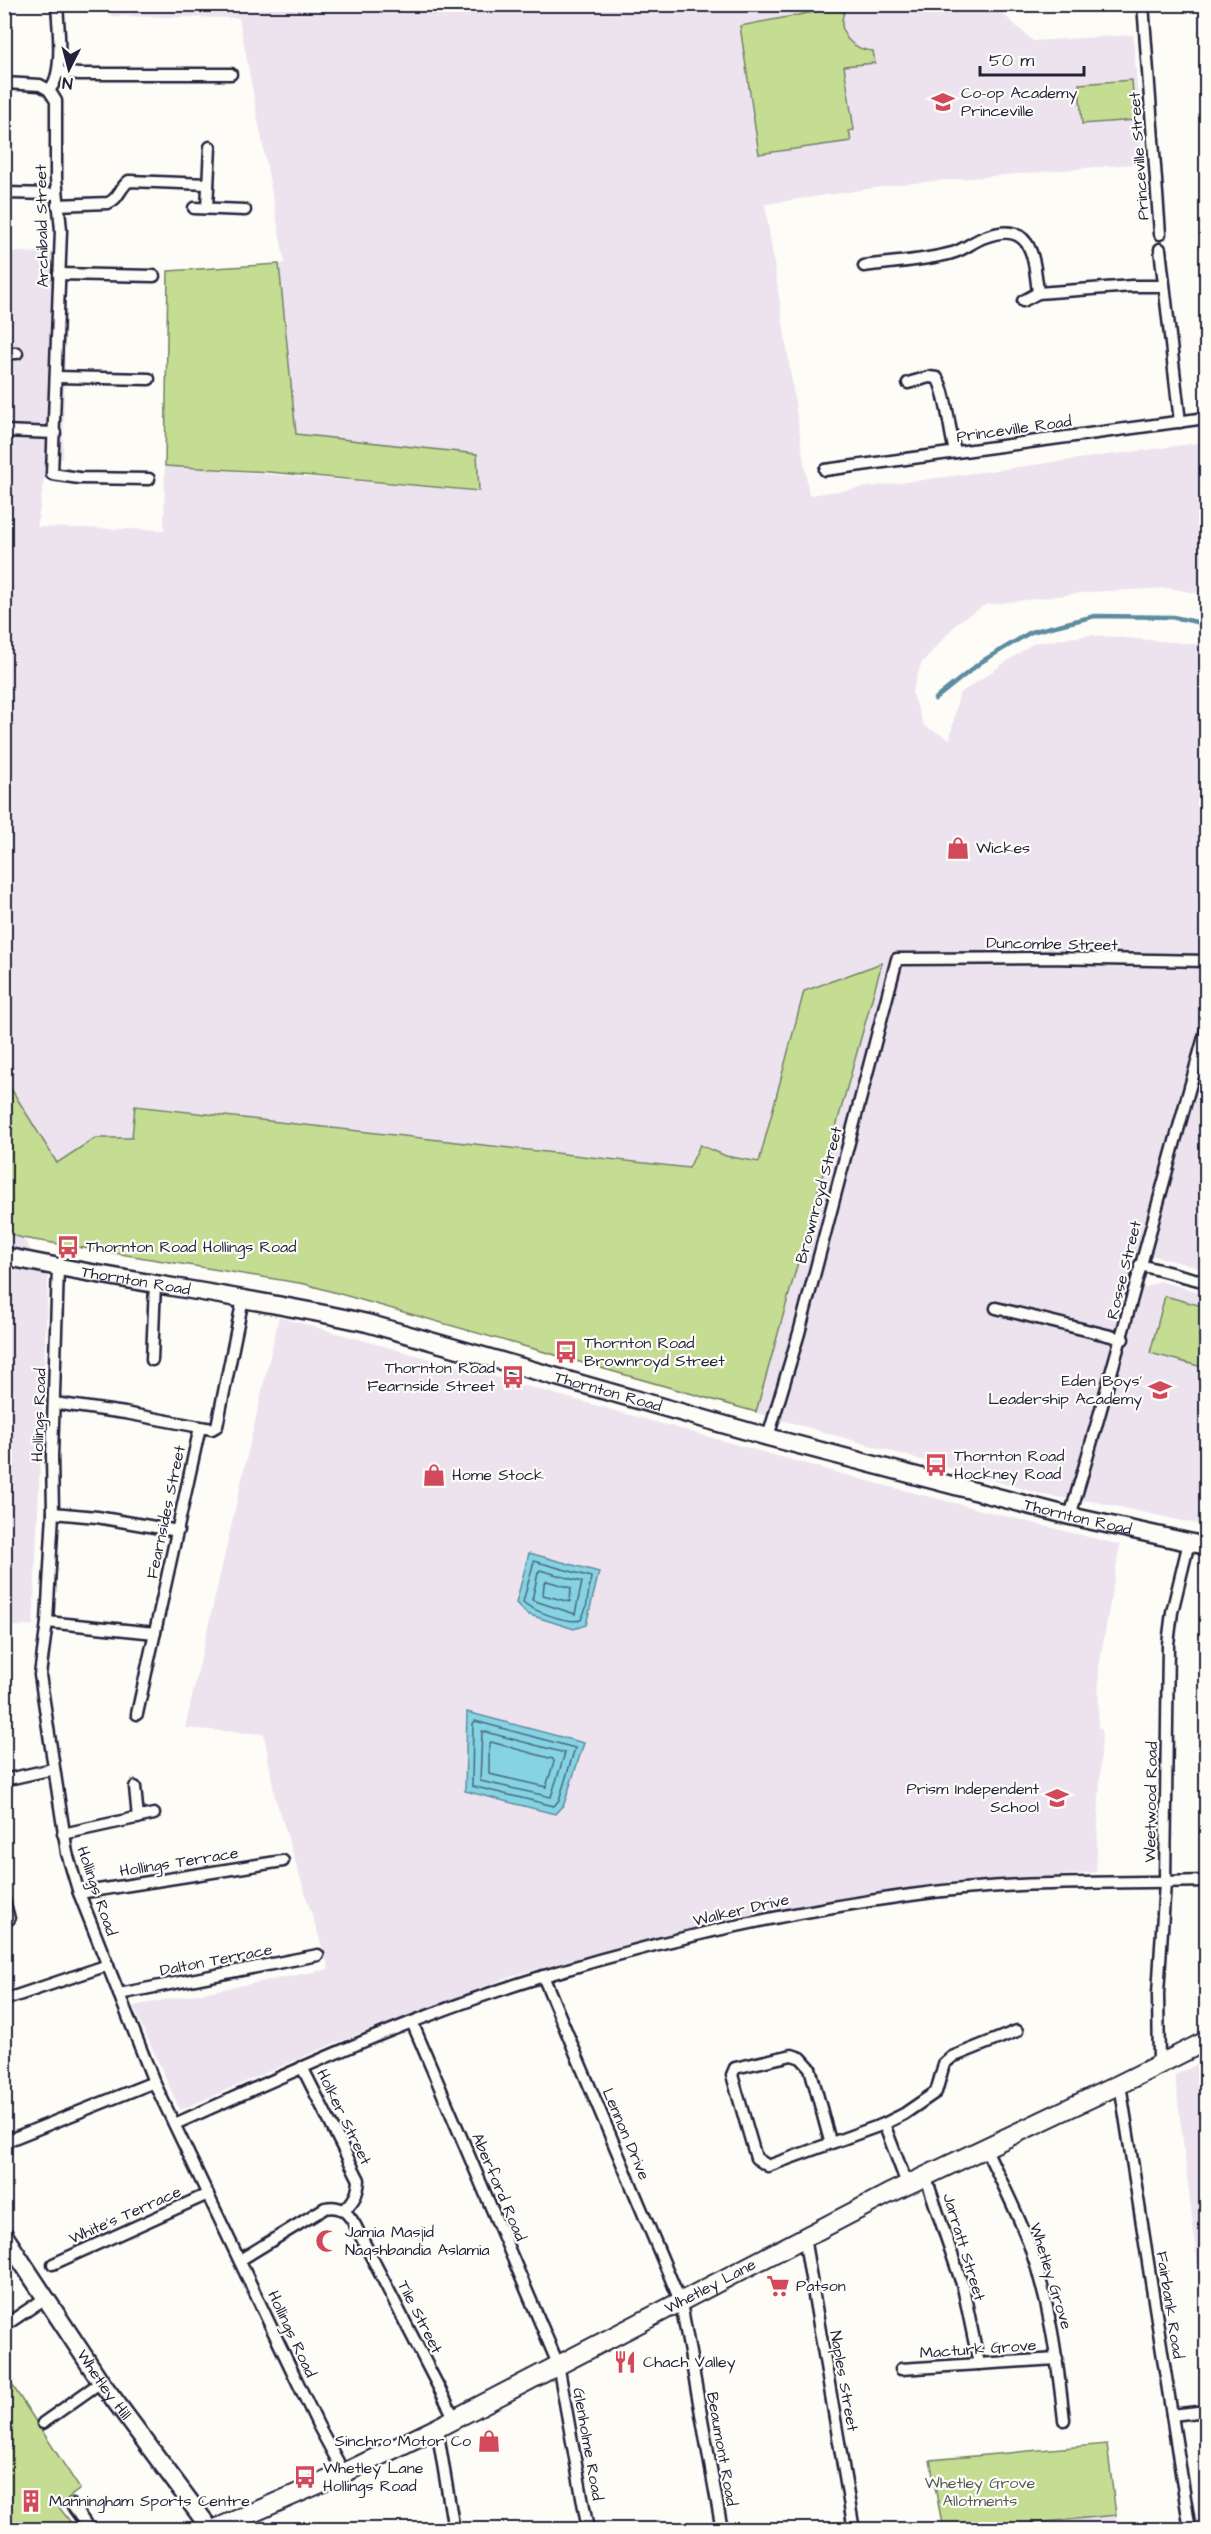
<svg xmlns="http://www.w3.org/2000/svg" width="1211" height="2534" viewBox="0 0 1211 2534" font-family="'Architects Daughter',sans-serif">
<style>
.built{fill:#ece3ee}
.green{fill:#c4dd93;stroke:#738067;stroke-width:1.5}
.water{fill:#85d3e3;stroke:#5d8ca0;stroke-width:1.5}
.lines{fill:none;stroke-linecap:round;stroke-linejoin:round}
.shore{stroke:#4a697e;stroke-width:1.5}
.stream{stroke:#5d8ca0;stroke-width:4.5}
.street-casing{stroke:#22223b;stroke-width:15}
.secondary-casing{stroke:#22223b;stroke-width:21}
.primary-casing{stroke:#22223b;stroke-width:22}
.street{stroke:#fdfcf7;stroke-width:10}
.secondary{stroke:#fdfcf7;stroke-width:16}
.primary{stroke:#fdfcf7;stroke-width:18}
.labels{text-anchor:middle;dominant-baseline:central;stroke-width:4.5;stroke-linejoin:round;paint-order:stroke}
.poi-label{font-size:16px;fill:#22223b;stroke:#fdfcf7;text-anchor:start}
.street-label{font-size:16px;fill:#22223b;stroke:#fdfcf7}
.park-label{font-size:16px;fill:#535a55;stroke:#fdfcf7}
</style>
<rect width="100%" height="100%" fill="#fdfcf7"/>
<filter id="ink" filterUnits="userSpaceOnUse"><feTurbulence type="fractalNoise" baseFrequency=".0167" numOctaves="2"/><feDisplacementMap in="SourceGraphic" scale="12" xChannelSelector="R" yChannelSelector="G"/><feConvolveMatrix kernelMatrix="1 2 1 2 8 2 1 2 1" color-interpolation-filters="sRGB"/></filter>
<g filter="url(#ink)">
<g class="built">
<path d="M1001,4L1002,13L1033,41L1133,35L1143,163L902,184L765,204L809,495L1206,442V595L1169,588L1089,592L985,605L958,622L921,664L912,692L924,726L950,739L959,694L1034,643L1091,635L1206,645V1270L1152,1255L1143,1289L1159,1281L1206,1294V1526L1096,1502L1048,1496L305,1284L23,1238L48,1277L33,1625L5,1627V252L67,253L63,457L44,480L37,527L164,530L165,466L479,491L477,454L296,434L279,264L285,263L239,18L111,16L112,5Z"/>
<path d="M1198,5H1206V110H1204Z"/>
<path d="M279,1317L871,1482L1120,1545L1099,1667L1098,1728L1102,1729L1096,1872L857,1896L679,1931L515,1975L333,2044L180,2110L133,2006L329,1969L275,1797L264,1734L185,1728Z"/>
<path d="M1206,2060V2334L1175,2075Z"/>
<path d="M1116,2515L1118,2529L972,2530Z"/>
</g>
<g class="green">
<path d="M845,6C845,11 843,14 842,20C841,39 856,50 873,51L875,63L844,66L854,130L849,131L851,141L759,154L740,26Z"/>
<path d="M1132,80L1135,120L1082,124L1079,84Z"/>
<path d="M279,264L296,434L477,454L479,491L269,472L165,466L168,271Z"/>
<path d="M882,963L756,1412L305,1284L22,1238L5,1232V1079L57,1163L95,1138H132L135,1106L689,1168L700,1145L726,1156L759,1162L804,991Z"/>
<path d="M1165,1296L1206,1307V1368L1150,1353Z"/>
<path d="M5,2374L80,2489L58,2506L76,2529H5Z"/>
<path d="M1107,2444L1116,2515L972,2529H943L930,2460Z"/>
</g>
<g class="water">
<path d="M529,1553L599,1572L586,1625L574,1629L527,1614L516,1603Z"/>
<path d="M467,1712L584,1743L564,1804L555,1814L465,1791Z"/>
</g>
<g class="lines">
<g class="shore">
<path d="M534,1561L591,1577L586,1608L581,1620C568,1624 533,1611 523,1602Z"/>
<path d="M540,1570L582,1582L575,1614L532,1600L538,1573Z"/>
<path d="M547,1581L571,1588L570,1602L543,1595L544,1584Z"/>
<path d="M475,1721L575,1748L559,1800L554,1806L472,1786L473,1724Z"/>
<path d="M482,1731L565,1753L551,1797L480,1781Z"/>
<path d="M491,1742L553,1759L554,1762L546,1787L489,1774V1745Z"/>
</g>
<path class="stream" d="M935,699L981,662L1031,632L1095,616L1173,617L1206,624"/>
<g class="street-casing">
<g id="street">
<path d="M1143,4L1160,234"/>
<path d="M59,72L79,74H231"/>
<path d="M4,83L40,85L49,90L56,101V178L61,230L52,474L79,478L149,479"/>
<path d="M49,90C65,75 58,26 57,4"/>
<path d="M4,193L56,194"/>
<path d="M57,205L108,203C119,199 120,187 129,181L208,184"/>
<path d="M194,208L245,210"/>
<path d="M207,208L210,147"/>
<path d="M1160,249L1180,422"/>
<path d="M864,266C892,262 924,261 952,253C964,250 973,241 985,237C1033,219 1034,259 1038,293"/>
<path d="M59,274L154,276"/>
<path d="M1023,301L1038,293L1132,286H1164"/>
<path d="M4,353H17"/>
<path d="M56,377L149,379"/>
<path d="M908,383L929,377L937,378C946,390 950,434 955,452"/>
<path d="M4,431L55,433"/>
<path d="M825,470L1206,418"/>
<path d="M1140,1265L1206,1282"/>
<path d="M58,1268L52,1456L53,1513L47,1622L40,1675L67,1853L79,1893L154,2082L318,2425L344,2473"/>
<path d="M996,1308L1123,1339"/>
<path d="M152,1360L155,1284"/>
<path d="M54,1403L125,1413L200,1427"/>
<path d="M768,1437L799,1333L897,959L1047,958L1206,961"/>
<path d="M53,1513L97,1517L178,1531"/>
<path d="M1070,1516C1118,1355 1160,1192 1206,1030"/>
<path d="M47,1622L155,1633"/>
<path d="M137,1714L200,1427L212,1429L217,1426L243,1299"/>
<path d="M4,1780L53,1769"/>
<path d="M135,1787L138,1818"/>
<path d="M63,1834L154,1814"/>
<path d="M79,1893L283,1861"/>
<path d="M4,1900L9,1919"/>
<path d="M543,1976L681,2303L722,2530"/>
<path d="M119,1994L318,1955"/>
<path d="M4,2000L108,1965"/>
<path d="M412,2022L558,2364L588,2530"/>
<path d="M1159,2064L1158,1994L1165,1882L1168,1644L1172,1612L1189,1542"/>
<path d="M302,2067L359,2180C358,2194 354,2201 344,2210"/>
<path d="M1120,2084L1190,2530"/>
<path d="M175,2124C296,2070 417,2014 544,1976C664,1939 787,1912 911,1895C1010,1881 1107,1883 1206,1881"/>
<path d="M884,2124L907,2184"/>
<path d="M830,2141L810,2068L801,2058L792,2055L735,2068L732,2075L756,2158L768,2166L884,2124L904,2114L936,2092L944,2064L952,2057L1017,2031"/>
<path d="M4,2142L154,2082"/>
<path d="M985,2147C1000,2179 1017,2211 1029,2244C1050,2303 1057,2358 1064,2420"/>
<path d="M925,2175L963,2287L979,2364"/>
<path d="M804,2237L854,2530"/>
<path d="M240,2260L325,2208C340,2205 347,2211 355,2225L455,2419"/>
<path d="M53,2264L208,2194"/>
<path d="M4,2326L47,2297"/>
<path d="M901,2369L1057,2359"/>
<path d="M1172,2415L1206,2411"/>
<path d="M43,2423L101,2382"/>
<path d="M437,2428L454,2530"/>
<path d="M72,2505L90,2530"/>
</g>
</g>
<g class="secondary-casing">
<g id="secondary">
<path id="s1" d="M4,1256C125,1282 247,1296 367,1323L768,1437L1070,1516L1206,1546"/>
<path id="s2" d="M4,2235L101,2382L211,2530"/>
</g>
</g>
<g class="primary-casing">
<g id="primary">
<path id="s3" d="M213,2530L344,2473L437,2428L888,2194L1120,2084L1206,2041"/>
</g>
</g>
<use href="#street" class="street"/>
<use href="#secondary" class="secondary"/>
<use href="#primary" class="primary"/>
</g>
</g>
<defs>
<g id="school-bare" transform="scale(1.8)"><path d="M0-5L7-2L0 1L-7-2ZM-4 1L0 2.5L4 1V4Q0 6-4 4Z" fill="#d1495b" stroke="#fdfcf7" stroke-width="2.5" paint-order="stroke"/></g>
<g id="shop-bare" transform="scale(1.8)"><path d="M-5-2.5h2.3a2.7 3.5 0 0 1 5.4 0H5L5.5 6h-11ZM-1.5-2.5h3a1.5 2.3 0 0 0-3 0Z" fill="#d1495b" stroke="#fdfcf7" stroke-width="2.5" paint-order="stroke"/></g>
<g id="bus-bare" transform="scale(1.8)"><path d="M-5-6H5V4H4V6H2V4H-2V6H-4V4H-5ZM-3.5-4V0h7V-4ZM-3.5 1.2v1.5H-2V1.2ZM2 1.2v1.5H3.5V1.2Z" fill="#d1495b" stroke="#fdfcf7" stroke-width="2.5" paint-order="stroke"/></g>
<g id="mosque-bare" transform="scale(1.8)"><path d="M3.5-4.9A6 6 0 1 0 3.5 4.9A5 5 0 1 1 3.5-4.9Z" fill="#d1495b" stroke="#fdfcf7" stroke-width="2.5" paint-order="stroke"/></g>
<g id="supermarket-bare" transform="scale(1.8)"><path d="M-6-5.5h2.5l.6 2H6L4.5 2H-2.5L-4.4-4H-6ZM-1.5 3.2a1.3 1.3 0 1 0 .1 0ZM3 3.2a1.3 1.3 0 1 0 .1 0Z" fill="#d1495b" stroke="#fdfcf7" stroke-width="2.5" paint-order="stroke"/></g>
<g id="restaurant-bare" transform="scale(1.8)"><path d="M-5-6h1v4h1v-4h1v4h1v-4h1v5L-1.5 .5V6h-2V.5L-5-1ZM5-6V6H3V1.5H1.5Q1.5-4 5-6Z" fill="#d1495b" stroke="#fdfcf7" stroke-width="2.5" paint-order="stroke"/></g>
<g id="building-bare" transform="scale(1.8)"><path d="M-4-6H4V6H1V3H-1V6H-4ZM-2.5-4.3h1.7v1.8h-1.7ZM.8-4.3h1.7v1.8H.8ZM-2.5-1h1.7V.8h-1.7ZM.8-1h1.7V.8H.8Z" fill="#d1495b" stroke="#fdfcf7" stroke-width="2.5" paint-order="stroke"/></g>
</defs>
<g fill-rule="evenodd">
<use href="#school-bare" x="943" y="102"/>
<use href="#shop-bare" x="958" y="848"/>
<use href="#bus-bare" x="68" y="1247"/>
<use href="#bus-bare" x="566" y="1352"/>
<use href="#bus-bare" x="513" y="1377"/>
<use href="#school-bare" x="1160" y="1390"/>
<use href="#bus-bare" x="936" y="1465"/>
<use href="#shop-bare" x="434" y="1475"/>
<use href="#school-bare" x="1057" y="1798"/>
<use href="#mosque-bare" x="327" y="2241"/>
<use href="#supermarket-bare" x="778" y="2286"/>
<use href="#restaurant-bare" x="625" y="2362"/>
<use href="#shop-bare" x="489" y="2441"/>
<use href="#bus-bare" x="305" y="2477"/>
<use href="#building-bare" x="31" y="2501"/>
</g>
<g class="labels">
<g class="poi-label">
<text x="961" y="93">Co-op Academy<tspan x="961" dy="18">Princeville</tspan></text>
<text x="976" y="848">Wickes</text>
<text x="86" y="1247">Thornton Road Hollings Road</text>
<text x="584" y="1343">Thornton Road<tspan x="584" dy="18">Brownroyd Street</tspan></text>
<text x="495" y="1368" text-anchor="end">Thornton Road<tspan x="495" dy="18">Fearnside Street</tspan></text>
<text x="1142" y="1381" text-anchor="end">Eden Boys'<tspan x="1142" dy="18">Leadership Academy</tspan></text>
<text x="954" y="1456">Thornton Road<tspan x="954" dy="18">Hockney Road</tspan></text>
<text x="452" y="1475">Home Stock</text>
<text x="1039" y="1789" text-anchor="end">Prism Independent<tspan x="1039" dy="18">School</tspan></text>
<text x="345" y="2232">Jamia Masjid<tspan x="345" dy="18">Naqshbandia Aslamia</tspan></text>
<text x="796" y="2286">Patson</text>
<text x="643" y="2362">Chach Valley</text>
<text x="471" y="2441" text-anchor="end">Sinchro Motor Co</text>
<text x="323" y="2468">Whetley Lane<tspan x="323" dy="18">Hollings Road</tspan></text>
<text x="49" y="2501">Manningham Sports Centre</text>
</g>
<g class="street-label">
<text transform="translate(1139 156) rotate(-94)">Princeville Street</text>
<text transform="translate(42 226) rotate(-91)">Archibald Street</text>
<text transform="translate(1014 429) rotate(-8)">Princeville Road</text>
<text transform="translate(1052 944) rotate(1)">Duncombe Street</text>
<text transform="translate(819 1195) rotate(-75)">Brownroyd Street</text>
<text transform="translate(1124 1270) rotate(-76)">Rosse Street</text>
<text stroke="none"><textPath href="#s1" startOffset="134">Thornton Road</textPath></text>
<text stroke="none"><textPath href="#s1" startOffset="620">Thornton Road</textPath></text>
<text transform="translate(39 1415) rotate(-88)">Hollings Road</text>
<text transform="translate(166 1512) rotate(-78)">Fearnsides Street</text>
<text stroke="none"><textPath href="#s1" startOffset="1106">Thornton Road</textPath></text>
<text transform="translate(1151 1802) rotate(-89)">Weetwood Road</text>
<text transform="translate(179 1862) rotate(-9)">Hollings Terrace</text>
<text transform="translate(97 1891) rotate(71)">Hollings Road</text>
<text transform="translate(741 1910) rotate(-13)">Walker Drive</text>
<text transform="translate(216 1960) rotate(-11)">Dalton Terrace</text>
<text transform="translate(344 2117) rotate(64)">Holker Street</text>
<text transform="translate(626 2134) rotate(67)">Lennon Drive</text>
<text transform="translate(499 2187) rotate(67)">Aberford Road</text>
<text transform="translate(125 2215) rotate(-24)">White's Terrace</text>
<text transform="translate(964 2247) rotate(73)">Jarratt Street</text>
<text transform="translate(1051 2276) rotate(73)">Whetley Grove</text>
<text stroke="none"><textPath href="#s3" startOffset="554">Whetley Lane</textPath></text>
<text transform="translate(1170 2305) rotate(81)">Fairbank Road</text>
<text transform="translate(420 2317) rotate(63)">Tile Street</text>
<text transform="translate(292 2334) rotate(65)">Hollings Road</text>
<text transform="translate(978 2349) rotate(-4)">Macturk Grove</text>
<text transform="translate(844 2381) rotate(80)">Naples Street</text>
<text stroke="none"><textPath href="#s2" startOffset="180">Whetley Hill</textPath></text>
<text transform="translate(588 2444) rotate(80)">Glenholme Road</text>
<text transform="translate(722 2449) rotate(80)">Beaumont Road</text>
</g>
<g class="park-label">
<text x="980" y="2483">Whetley Grove<tspan x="980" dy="18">Allotments</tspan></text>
</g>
</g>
<rect width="1211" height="2534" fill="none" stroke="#fdfcf7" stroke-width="24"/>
<rect x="12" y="12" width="1187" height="2510" fill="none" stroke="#22223b" stroke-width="2" filter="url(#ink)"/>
<g transform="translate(69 69) rotate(186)" stroke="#fdfcf7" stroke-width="4.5" paint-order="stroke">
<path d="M0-4.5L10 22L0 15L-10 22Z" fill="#22223b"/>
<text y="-9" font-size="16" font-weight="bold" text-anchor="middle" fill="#22223b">N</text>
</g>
<path d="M980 66v9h104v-9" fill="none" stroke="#22223b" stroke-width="3"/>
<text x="989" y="66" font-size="18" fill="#22223b" stroke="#fdfcf7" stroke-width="4.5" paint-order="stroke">50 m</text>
</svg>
